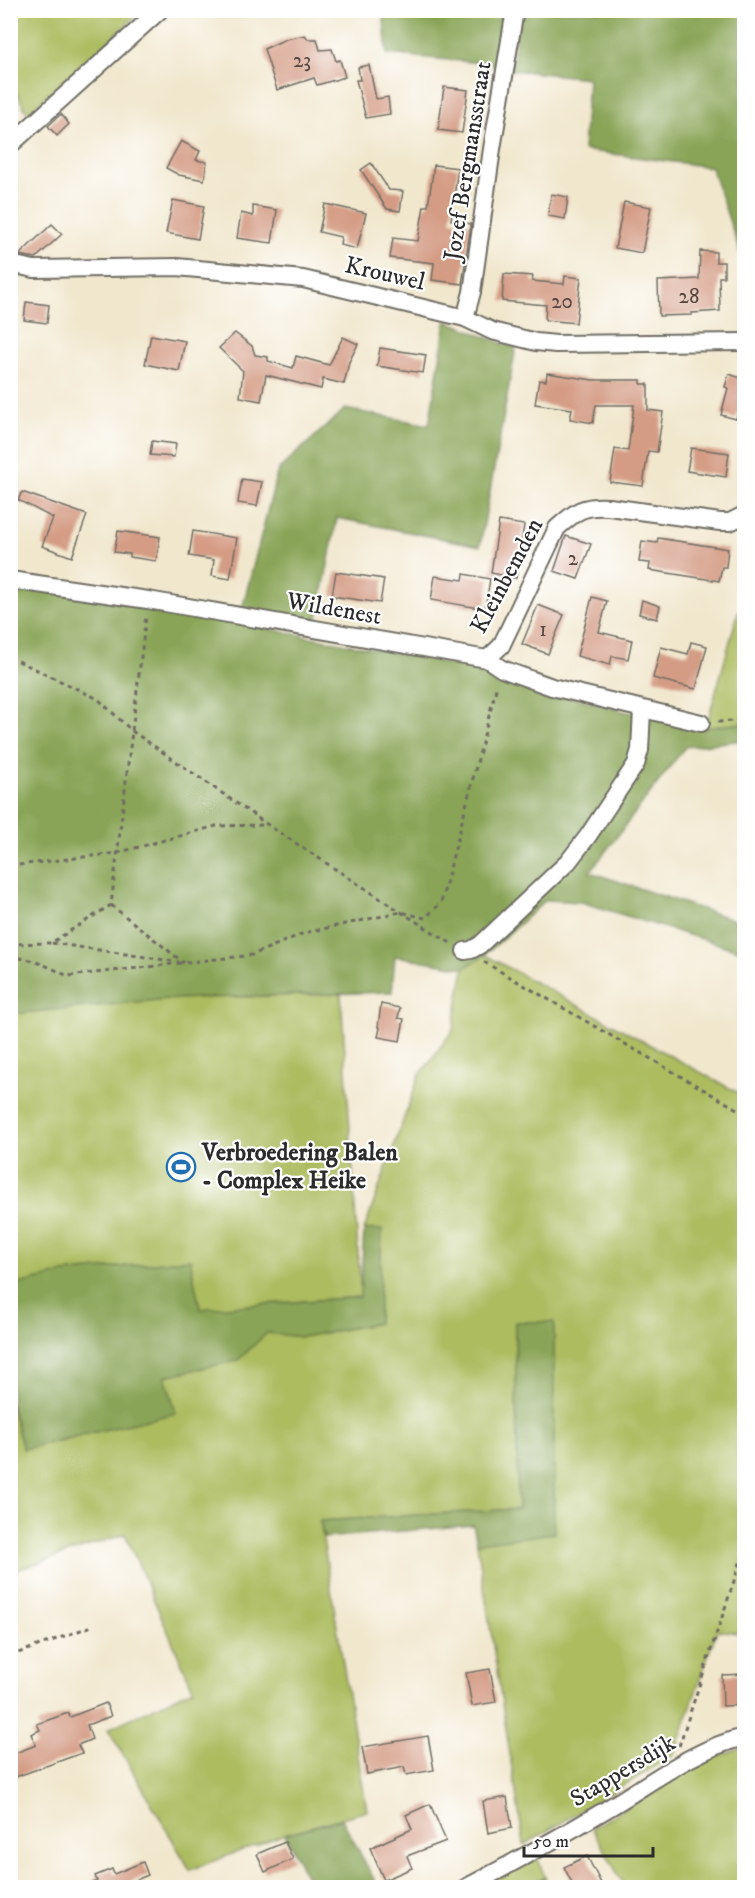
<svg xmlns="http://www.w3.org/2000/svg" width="755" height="1898" viewBox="0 0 755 1898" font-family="'IM FELL DW Pica',serif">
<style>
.green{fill:#acbc5f;stroke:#6c7445;stroke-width:1.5}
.forest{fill:#89a456;stroke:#5a6840;stroke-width:1.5}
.building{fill:#d49c85}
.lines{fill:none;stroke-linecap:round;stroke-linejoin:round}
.minor-casing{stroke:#706d64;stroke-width:20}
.path{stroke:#706d64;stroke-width:3;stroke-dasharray:4.5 4.5;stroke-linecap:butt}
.minor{stroke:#fff;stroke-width:16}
.labels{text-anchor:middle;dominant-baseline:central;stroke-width:4.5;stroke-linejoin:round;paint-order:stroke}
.number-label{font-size:21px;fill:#554742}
.street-label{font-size:24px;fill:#2b2b2b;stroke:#fff}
.poi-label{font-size:24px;font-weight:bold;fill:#2b2b2b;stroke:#fff;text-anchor:start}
</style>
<rect width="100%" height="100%" fill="#fff"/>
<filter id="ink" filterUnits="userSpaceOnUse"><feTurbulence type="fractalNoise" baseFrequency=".0167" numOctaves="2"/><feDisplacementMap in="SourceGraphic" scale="12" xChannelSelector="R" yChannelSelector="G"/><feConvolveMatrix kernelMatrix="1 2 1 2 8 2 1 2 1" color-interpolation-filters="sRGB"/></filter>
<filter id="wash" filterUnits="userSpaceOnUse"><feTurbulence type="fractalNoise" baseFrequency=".008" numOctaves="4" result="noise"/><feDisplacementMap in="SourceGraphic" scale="24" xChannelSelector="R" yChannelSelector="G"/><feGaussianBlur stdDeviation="1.35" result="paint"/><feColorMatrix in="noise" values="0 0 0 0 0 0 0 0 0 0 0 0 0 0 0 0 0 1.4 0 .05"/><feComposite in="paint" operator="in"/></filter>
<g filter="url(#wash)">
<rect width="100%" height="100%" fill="#f1e7cd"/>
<g class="green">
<path d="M10,11L11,10L142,11L27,113L11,81Z"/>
<path d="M738,612L744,613V723L703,728L709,717Z"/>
<path d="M485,955L744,1096V1634L717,1630L674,1755L524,1845L477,1543L554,1532L515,1323L518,1509L320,1521L367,1811L285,1834L190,1870L108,1729L193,1689L125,1534L11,1572L10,1404L23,1449L176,1413L165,1376L238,1360L267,1332L301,1337L378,1323L382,1230H364L419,1076L453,1030L464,968Z"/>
<path d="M341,994L361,1297L200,1309L190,1259L64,1273L11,1286V1014L167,999Z"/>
<path d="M744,1746V1887H625L592,1828L695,1766Z"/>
<path d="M537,1857L545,1877L521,1887L479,1888Z"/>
</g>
<g class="forest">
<path d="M383,11H510L501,65L387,54Z"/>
<path d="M520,11H744V252H740L711,167L583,150L588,78L511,70Z"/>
<path d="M446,321C470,329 491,341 516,347L480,546L337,518L317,621L242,609L278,470L345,409L429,425Z"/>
<path d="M11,586L161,608L481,670L497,676L627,712L703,728L744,723V740L685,747L590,872L744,923V952L581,902L546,900L485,955L464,968L395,956L392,992L167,999L11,1014Z"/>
<path d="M364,1230H382L378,1323L301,1337L267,1333L238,1360L165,1376L176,1413L23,1449L11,1404V1286L64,1273L190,1259L200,1309L360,1297Z"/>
<path d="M515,1322H554V1533L477,1543L473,1525L324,1538L320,1521L518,1509Z"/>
<path d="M342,1819L378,1887H311L285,1834Z"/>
<path d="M545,1877L549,1887H521Z"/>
</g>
<g id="blocks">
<g class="building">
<path d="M305,35L308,39H317L320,50L332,49L336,61L340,60L345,77L317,85L314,78L277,90L264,49L286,39Z"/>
<path d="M369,65L376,99L388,97L390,114L366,118L356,80H360L358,67Z"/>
<path d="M444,87L468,90L462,133L438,130Z"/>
<path d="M61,114L69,124L57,136L48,126Z"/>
<path d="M181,141L200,151L196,160L207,162L204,180L179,175L166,168Z"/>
<path d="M371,163L389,190L403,191L400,211L387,209L361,170Z"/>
<path d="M434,165L458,168L451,220L471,224L462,284L432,280L434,263L390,258L393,238L418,241L424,206H428Z"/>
<path d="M551,194L568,197L565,219L548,216Z"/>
<path d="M173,200L204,206L198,239L166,233Z"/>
<path d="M624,202L651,207L642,253L615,248Z"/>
<path d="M325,204L366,213L357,249L340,245L341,237L319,232Z"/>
<path d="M253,206L277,210L272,243L237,238L241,213L253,216Z"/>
<path d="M52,224L62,234L36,258L19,255Z"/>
<path d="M700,251L716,252V262H724V277H719L720,311L692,313V315L659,316L658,281L699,279Z"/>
<path d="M504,274L533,276L532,281L564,284L565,276L581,278L576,323L545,320L546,305L502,301Z"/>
<path d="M26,302L49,305L47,323L24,320Z"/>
<path d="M235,333L252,346L255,355L268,357V361L293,368L296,356L329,365L343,337L358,344L349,362L344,384L323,379L321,389L266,375L261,401L240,397L243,371L219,348Z"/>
<path d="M151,335L185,341L179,371L145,364Z"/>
<path d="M380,348L426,355L423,373L377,366Z"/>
<path d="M547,373L593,380H641V384H648V410L663,412L657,452L648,451L643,486L610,482L615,449L628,451L634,405H596L593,423L570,419L572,409L535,404L539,380L546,381Z"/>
<path d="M729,374L744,379V407L740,405L736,419L721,415L728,388L725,387Z"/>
<path d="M152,441L176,444L174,457L150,455Z"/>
<path d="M691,448L729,453L726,477L687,471Z"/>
<path d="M242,479L262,482L257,506L238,503Z"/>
<path d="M22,492L87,515L72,557L42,546L53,518L18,500Z"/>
<path d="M499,521L524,525L516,578L491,573Z"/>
<path d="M118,531L160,537L156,561L130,557V554L114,552Z"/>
<path d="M193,531L237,538L230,579L212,576L214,560L189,556Z"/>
<path d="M566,536L591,544L578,579L554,571Z"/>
<path d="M658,538L728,549L726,567H722L719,581L649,570L650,563L639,562L642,541L657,543Z"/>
<path d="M336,572L384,579L380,603L332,596Z"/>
<path d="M464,574L490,579L485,609L431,600L435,576L463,580Z"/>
<path d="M592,597L607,601L599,632L632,640L628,659L612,656L610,665L577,656Z"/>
<path d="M642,600L660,606L657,619L639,614Z"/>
<path d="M538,605L564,615L548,654L522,644Z"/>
<path d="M691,642L707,646L696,689L653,678L661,647L688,654Z"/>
<path d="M381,1004L400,1008L398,1018L404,1019L400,1041L378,1037L380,1028L378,1027Z"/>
<path d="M490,1669L496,1702L472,1706L466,1673Z"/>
<path d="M744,1674V1705L723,1706L722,1675Z"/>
<path d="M106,1703L111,1716L87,1725L92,1739L78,1745L82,1753L10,1779V1755L36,1745L31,1734L40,1730L37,1724L68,1713L70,1717Z"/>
<path d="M428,1736L434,1770L406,1775L404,1767L367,1774L362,1747Z"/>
<path d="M507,1797L512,1828L488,1833L483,1801Z"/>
<path d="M430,1804L446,1841L407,1856L412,1868L384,1880L370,1848L412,1829L406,1815Z"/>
<path d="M285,1842L293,1859L265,1872L257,1854Z"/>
<path d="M587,1856L603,1887H574L564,1867Z"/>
<path d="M143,1862L148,1875L119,1887H83L97,1881L95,1876L112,1869L114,1874Z"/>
</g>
</g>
</g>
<g filter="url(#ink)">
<use href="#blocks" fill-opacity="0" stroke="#706d64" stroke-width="1.5"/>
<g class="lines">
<g class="minor-casing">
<g id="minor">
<path d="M10,145L160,10"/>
<path d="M10,264L34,269L177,267L303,279L465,318L492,331L536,342L556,344L744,342"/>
<path d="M465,318L472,292L492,149L515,10"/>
<path d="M10,580L148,600L487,659L502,669L552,687L701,723"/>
<path d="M487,659L501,646L557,528C576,511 583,505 609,507L720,522H730L744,515"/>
<path d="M465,951L471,950L480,945L568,862L588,836L636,764L640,750L642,710"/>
<path d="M465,1888C513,1863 560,1837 607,1809C651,1783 694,1749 744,1737"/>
</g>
</g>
<g class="path">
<path d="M739,10L744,101"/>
<path d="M10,657L98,699L132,731L268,825L401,912L452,944"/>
<path d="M718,722L744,720"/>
<path d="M10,866L117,853L216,826L266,825"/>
<path d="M111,905L184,963"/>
<path d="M52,943L179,962"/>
<path d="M10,944L51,943L111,905L146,616"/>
<path d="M10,958C29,956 51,968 68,976L252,955L304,933L401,912L425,918L441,903L497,685"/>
<path d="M484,962L744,1113"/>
<path d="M10,1656L92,1626"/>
<path d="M679,1746L744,1551"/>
</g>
<use href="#minor" class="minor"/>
</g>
</g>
<defs>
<g id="stadium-ring" transform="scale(1.5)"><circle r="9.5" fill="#fff" stroke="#1f6fb2" stroke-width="1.5"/><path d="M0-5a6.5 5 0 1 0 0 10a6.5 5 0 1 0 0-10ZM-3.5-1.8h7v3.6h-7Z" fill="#1f6fb2"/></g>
</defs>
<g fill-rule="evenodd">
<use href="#stadium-ring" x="181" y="1167"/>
</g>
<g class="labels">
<g class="number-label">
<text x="302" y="61">23</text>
<text x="689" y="297">28</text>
<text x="562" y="302">20</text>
<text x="573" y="559">2</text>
<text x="543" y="630">1</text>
</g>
<g class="street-label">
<text transform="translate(468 161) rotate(-81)">Jozef Bergmansstraat</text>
<text transform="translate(385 274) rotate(13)">Krouwel</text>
<text transform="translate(507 576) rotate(-62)">Kleinbemden</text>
<text transform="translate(334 609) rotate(10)">Wildenest</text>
<text transform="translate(623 1771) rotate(-31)">Stappersdijk</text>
</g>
<g class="poi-label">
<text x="202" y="1153">Verbroedering Balen<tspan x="202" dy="28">- Complex Heike</tspan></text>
</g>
</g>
<rect width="755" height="1898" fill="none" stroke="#fff" stroke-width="36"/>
<path d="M524 1847v9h129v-9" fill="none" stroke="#2b2b2b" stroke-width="3"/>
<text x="533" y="1847" font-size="18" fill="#2b2b2b" stroke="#ffffff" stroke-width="4.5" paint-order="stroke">50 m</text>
</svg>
